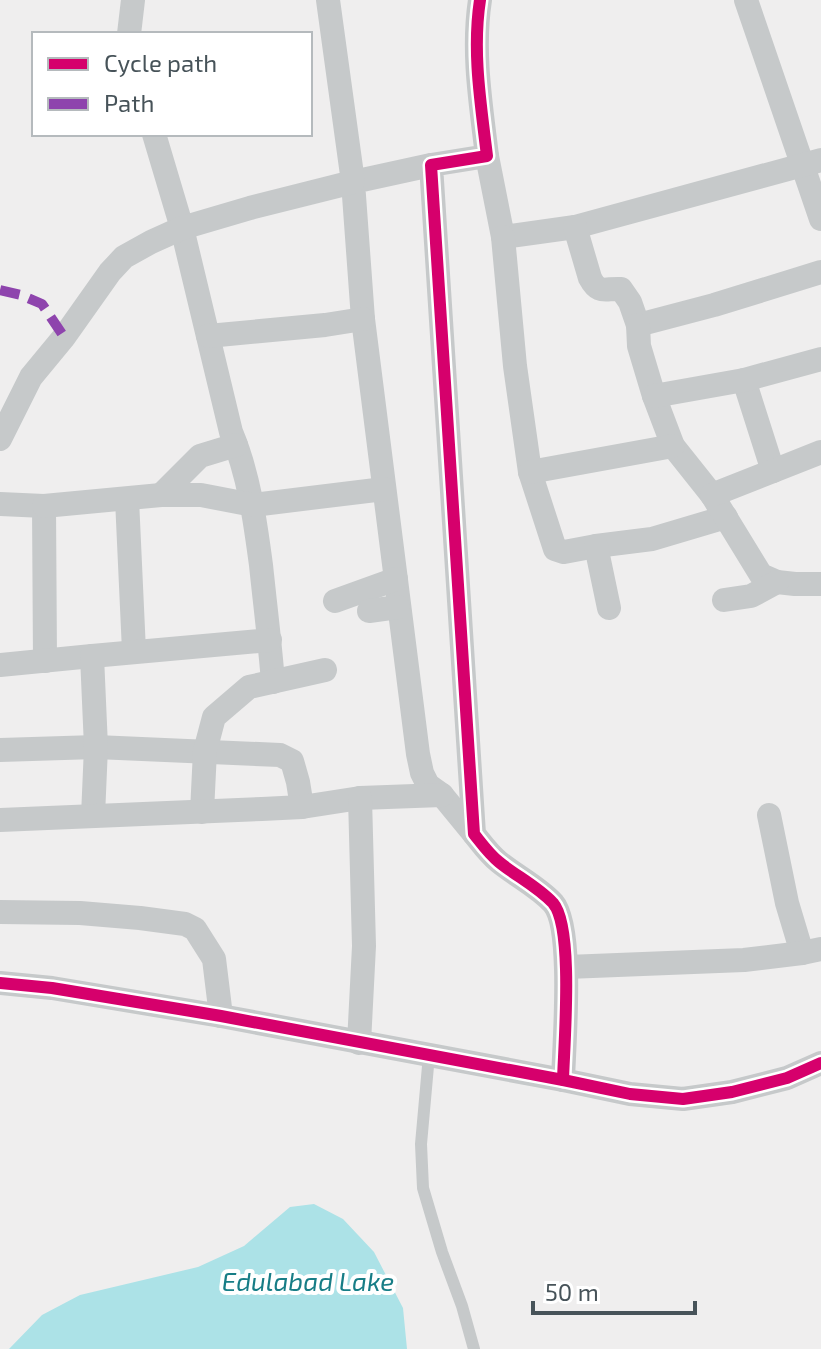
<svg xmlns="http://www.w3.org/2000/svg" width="821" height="1349" viewBox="0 0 821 1349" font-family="'Exo 2',sans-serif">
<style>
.water{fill:#ace2e7}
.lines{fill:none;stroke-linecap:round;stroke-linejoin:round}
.lane{stroke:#c6c9ca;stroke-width:12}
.street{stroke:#c6c9ca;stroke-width:24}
.quiet{stroke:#8e44ad;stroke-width:10;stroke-dasharray:20 10;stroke-linecap:butt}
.cycleway-casing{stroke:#fff;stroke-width:17}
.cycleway{stroke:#d6006c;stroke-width:12}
.labels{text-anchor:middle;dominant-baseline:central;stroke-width:8;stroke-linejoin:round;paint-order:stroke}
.water-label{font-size:26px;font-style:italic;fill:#177d86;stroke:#fff}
</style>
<rect width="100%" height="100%" fill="#efeeee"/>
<path class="water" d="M314,1204L343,1219L374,1252L403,1308L407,1349H9L42,1315L80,1295L198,1267L244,1246L290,1207Z"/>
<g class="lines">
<path class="lane" d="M429,1055L421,1144L423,1188L442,1252L462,1306L474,1349"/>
<g class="street">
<path d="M480,0C472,52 481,105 487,156L431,165L474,834C482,844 489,854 499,862C516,876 537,886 553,903C574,927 564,1044 563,1080"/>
<path d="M746,0L821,219"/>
<path d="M129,34L133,0"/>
<path d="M154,134L182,228L231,432C249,475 255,520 261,565C265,604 270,643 273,682"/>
<path d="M487,156L503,237L575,227L821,160"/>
<path d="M431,165L353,182L363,319L418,754L422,773L428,785L442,795L474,834"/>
<path d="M575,227L590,278C599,295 605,288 621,289L630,302L638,325L714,305L821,272"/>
<path d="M503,237L515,366L530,472L555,549L564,552L596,546L652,539L726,517"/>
<path d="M638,325L639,346L654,396L673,446L712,495L761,575L777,582L795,584H821"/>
<path d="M208,336L325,325L363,319"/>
<path d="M744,380L773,471"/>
<path d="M654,396L744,380L821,359"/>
<path d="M0,439L31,377L64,337L110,272L124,257L151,242L182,228L250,208L353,182L328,0"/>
<path d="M530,472L673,446"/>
<path d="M161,495L200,456L236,445"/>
<path d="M712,495L821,452"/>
<path d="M127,499L134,651"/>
<path d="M0,504L44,506L45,661"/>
<path d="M44,506L161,495H201L253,505L384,489"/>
<path d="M596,546L609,608"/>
<path d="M724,600L751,596L777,582"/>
<path d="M335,601L396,579"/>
<path d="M369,611L398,607"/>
<path d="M0,665L92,656"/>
<path d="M0,750L96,747L280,755L292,761L298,782L302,807"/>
<path d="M202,812L205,751L214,717L249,687L325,670"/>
<path d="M769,815L787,903L802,953"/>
<path d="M93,816L96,747L92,656L270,640"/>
<path d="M0,820L262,809L302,807L360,798L442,795"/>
<path d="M0,912L80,913L140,918L185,924L195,929L214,959L221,1016"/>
<path d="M567,967L744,960L802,953L821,949"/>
<path d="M0,983L52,988L221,1016L563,1080L630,1094L683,1099L732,1092L787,1078L821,1063"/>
<path d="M359,1043L364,946L360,798"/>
</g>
<path class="quiet" d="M0,290L21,295L42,304L64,337"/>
<g class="cycleway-casing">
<g id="cycleway">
<path d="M480,0C472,52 481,105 487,156L431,165L474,834C482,844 489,854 499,862C516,876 537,886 553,903C574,927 564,1044 563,1080"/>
<path d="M0,983L52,988L221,1016L563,1080L630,1094L683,1099L732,1092L787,1078L821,1063"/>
</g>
</g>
<use href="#cycleway" class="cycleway"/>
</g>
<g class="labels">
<g class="water-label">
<text x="308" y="1280">Edulabad Lake</text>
</g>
</g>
<rect x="32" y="32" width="280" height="104" fill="#ffffff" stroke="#b5babd" stroke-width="2"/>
<rect x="48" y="58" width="40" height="12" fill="#d6006c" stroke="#b5babd" stroke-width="2"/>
<text x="104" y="72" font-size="24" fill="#475359">Cycle path</text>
<rect x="48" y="98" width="40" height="12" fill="#8e44ad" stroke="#b5babd" stroke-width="2"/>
<text x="104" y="112" font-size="24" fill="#475359">Path</text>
<path d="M533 1301v12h162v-12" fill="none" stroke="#475359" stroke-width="4"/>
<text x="545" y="1301" font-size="24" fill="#475359" stroke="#ffffff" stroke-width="6" paint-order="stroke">50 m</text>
</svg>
